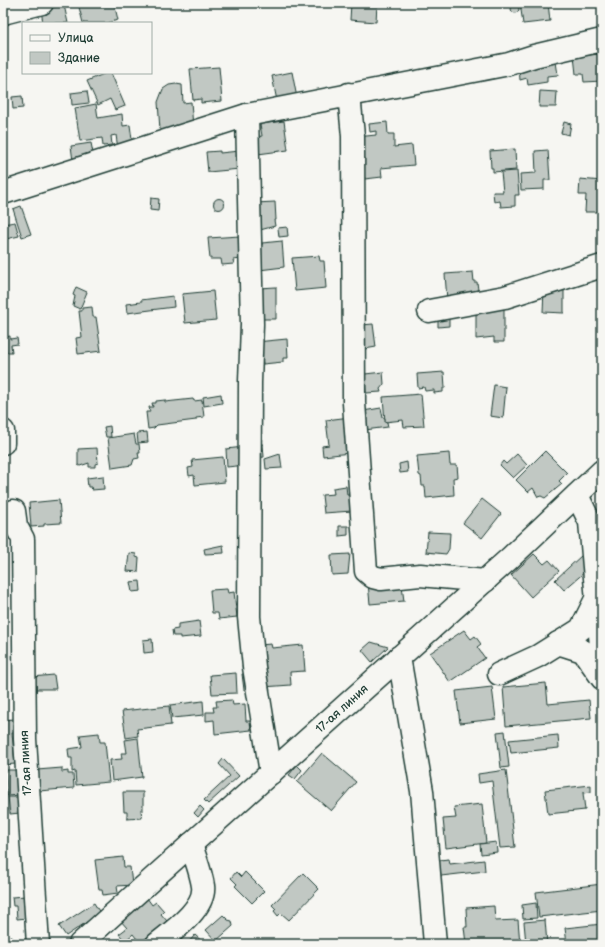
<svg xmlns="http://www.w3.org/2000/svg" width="605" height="947" viewBox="0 0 605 947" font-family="'Balsamiq Sans',sans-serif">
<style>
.building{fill:#c1c8c3;stroke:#1f3d34}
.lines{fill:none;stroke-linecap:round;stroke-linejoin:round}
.minor-casing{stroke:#1f3d34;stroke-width:25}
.minor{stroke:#f6f6f2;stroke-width:22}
.labels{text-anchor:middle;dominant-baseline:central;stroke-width:3.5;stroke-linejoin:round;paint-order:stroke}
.street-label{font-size:12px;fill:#1f3d34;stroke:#f6f6f2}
</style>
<rect width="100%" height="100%" fill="#f6f6f2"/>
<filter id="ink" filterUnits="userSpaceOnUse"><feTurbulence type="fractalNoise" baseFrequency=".025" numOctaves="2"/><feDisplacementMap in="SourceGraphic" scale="8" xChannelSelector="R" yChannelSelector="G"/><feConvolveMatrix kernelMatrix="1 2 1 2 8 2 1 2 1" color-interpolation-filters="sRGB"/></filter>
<g filter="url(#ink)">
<g class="building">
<path d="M78,3H114L118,20L107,23H83Z"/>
<path d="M351,3H377L376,22L350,20Z"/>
<path d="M520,3H548L550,21L523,24Z"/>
<circle cx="515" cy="9" r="4"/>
<path d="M64,5L68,23H43L41,10Z"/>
<path d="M9,15L11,23L3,27V17Z"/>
<path d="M602,54V81L584,82L583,74H576L574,56Z"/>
<path d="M556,62L558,75L547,76V82L528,85L527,78L520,80L519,67Z"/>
<path d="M219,67L222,101L201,103V99L193,100L190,69Z"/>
<path d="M292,72L297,98L277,101L272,76Z"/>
<path d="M106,73H111L125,106L115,110L110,99L98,105L87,81Z"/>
<path d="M176,84L182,85L183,103L191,102L193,127L160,130L158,102L163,89L169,85Z"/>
<path d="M87,91L89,103L72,105L71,93Z"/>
<path d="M540,91L557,92L556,107H539Z"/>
<path d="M22,96L23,108L13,109L12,97Z"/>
<path d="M96,104L98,118L122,114L123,126L130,125L133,147L118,149L116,135L111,136L112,145L103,146L102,138L80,141L75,108Z"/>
<path d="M284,121L288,150L258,154L256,137L262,136L260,124Z"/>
<path d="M387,122L388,134H394V147L412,145L414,165L381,168L382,177L365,179L357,137L376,135V131L370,132L369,124Z"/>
<path d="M564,122L571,124L569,135L561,133Z"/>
<path d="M91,143L94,158L73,161L71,146Z"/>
<path d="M515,149L516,170L493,172V168H491L490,151Z"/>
<path d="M548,150L550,180H544V189L521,190L520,174L536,173L535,151Z"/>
<path d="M220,151V153L239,151L240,169L208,172L206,152Z"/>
<path d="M517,171L519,195H515V206L501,207L500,201L494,202L493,192H503L501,172Z"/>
<path d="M580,179L602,181V212H585L586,195H579Z"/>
<path d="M151,198L159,199L158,211L150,210Z"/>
<circle cx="219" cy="204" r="5.5"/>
<path d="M275,202L276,220H274L275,226L260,230L255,203Z"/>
<path d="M21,206L31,234L22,237L13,209Z"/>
<path d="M15,222L19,236L6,239L3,224Z"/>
<path d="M287,227L288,236L279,237L278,228Z"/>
<path d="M240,236L241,259L233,260L234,264L222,265L221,259H210L208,238Z"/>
<path d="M282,241L284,267L259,270L257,245H262V243Z"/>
<path d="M319,256L320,261H324L326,288L295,291L292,258Z"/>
<path d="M473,272L474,282H477L478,290L474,291V298L447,300L445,274Z"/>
<path d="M76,287L87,292L80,309L73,306L75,296L73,295Z"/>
<path d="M276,287V319H260L259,288Z"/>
<path d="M544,289H564V313L543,312Z"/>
<path d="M213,291L216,320L185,323L182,294Z"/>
<path d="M173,296L174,307L127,313L126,304L141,302V300Z"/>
<path d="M92,307L93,317H96L101,351L78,354L76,338L82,337L79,311H82V308Z"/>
<path d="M476,307L504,309V342H494V337L476,339Z"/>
<path d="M449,319V326L438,327V320Z"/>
<path d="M373,324L376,347L365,349L362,325Z"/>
<path d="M10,336V339L17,338L18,344L11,345L12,352H6L5,337Z"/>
<path d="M287,339L288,358H283V362L263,364L262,357H258L256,342Z"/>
<path d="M383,372L384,384L380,389L381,392L366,393L365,374Z"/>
<path d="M444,372L445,388H443V392L434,393V390L425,391L424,387L418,388L417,374Z"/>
<path d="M494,385L506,387L503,418L490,416Z"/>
<path d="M221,394L222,403L204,406L203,397Z"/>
<path d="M421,394L424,426L404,427L403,420L385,422L383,397Z"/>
<path d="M193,399L194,401L202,400L204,417L196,418V420L157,425L154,428L148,429L146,412H150L149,407H153L152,403H156V401L165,400V402Z"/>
<path d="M381,408L383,418H385V422H387L388,427L365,430L363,411Z"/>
<path d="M350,417V453L323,456L322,446L329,445L326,420Z"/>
<path d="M110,426L111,437H106L104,427Z"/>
<path d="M147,432L148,442L138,443L137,433Z"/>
<path d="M134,434L136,444H139L140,453H138L139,458L134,459L132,465L112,468L108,438Z"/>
<path d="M263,444L264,457L256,458L255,445Z"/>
<path d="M244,447L246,465L227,467L226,449Z"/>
<path d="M97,448L98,463L95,464V467H89V463L80,466L78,465V449Z"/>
<path d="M545,451L567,473L559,481L562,484L545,498L541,496L538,497L533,488L528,492L516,480Z"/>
<path d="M449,453L450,465H457L458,477L453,478L454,495L426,498L425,486H422L421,476L419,475L417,456Z"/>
<path d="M280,454L282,468L266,469L265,459Z"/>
<path d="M517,454L527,465L513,478L500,465L503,461L506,464Z"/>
<path d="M223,457L225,482L195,485L194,475L189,476L188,468L193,467L192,460Z"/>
<path d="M407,462L408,472L400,473L399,464Z"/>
<path d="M103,476L104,489L92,490L91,487H88L87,478Z"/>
<path d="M346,486L347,495H350L352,511L324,513L322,495L334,494L333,488Z"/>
<path d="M482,499L501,514L482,538L463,523Z"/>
<path d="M59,500L61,523L44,524V526L31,527L29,503Z"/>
<path d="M339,526H348V535L339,536Z"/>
<path d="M428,532L450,533L449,549L446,554L426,552Z"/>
<path d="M223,545L224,553L205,554L204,549Z"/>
<path d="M129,553L136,554V557L139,558L138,572L127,571Z"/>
<path d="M350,554L348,574L332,575L331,555Z"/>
<path d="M534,554L544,564L549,560L559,571L531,597L511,575Z"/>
<path d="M582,555L586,571L564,590L555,580Z"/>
<path d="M140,581L141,591L132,592L130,582Z"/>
<path d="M368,583L402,586L404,601L370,604Z"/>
<path d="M227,589L228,593L234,592L237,617L219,619L218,613H212L210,590Z"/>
<path d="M199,621L201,636L180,638V636H173L172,630L178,629V624Z"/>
<path d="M464,630L471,639L475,636L481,644L477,647L485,658L450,682L430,653Z"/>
<path d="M152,639L153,652L144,653L143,640Z"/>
<path d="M371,642L388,647L372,662L362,650Z"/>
<path d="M271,644L272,648L303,645L305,671L290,672L291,685L263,687L260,645Z"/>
<path d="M236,673L237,693L212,694L210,675Z"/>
<path d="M242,674H249L251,690H244Z"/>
<path d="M54,675L56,689H33L32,677Z"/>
<path d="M546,683L548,704L589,700L591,718L506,726L503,687Z"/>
<path d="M492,687L496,719L460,723L456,691Z"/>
<path d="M232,700L233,705L245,704L246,721H250L251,730L215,734L214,720L206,721V712H214L213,707H217L216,701Z"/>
<path d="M203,701L204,715L172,718L170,705Z"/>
<path d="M169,706L171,725L137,729L138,736L126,738L122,711Z"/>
<path d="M14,719L15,733H12L15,764L4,765L5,769H3V720Z"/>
<path d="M505,731L509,767L501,768L497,732Z"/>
<path d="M99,733L100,742H105L109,782L76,785L75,771L72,772V758H69L68,749L82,747L80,735Z"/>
<path d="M558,735L559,748L511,753L509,740Z"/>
<path d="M138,738L142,777L112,781L110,760L122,759L121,753H127L125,740Z"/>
<path d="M322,753L356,782L331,811L297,782Z"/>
<path d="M223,759L239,776L208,804L204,800L230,776L219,764Z"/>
<path d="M297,765L302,770L295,779L289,775Z"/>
<path d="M62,768V772L68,771V774H73L74,788L39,791L37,770Z"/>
<path d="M6,770H20V795L7,796Z"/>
<path d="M506,770L515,847L500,848L492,781L479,783L478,774Z"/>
<path d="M591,785V792L583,793L585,810L548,814L545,790Z"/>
<path d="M123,792H143V810H141L142,818L127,819V812H124Z"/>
<path d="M8,797H18L20,813L10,814Z"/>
<path d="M482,804L486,843L446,848L443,819L456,818L454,807Z"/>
<path d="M200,806L204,810L198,817L194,813Z"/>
<path d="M496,842L497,852L481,854L480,844Z"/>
<path d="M123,857L124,867H130L132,885L117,886L118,893L103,895L102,890H99L95,860Z"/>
<path d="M449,859L450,864L484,860L485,871L441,876L439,860Z"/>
<path d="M236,872L241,877L245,872L264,891L252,903L235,886L237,884L231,878Z"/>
<path d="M303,873L319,889L289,920L281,913L278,916L274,911L276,909L272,905Z"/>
<path d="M602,884V910L539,917L536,892Z"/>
<path d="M26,896L27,918L17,919L16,906H13L12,897Z"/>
<path d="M147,898L152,905L156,902L164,911L161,914L167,921L140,943L133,934L125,941L119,934L127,928L120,920Z"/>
<path d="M94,903L100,913L66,936L59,926Z"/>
<path d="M536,903L537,918L523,919L522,905Z"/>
<path d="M494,906L495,921L518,920L520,944H466L464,927H467L466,908Z"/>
<path d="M223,915L228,920L232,921L233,926L216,941L206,930Z"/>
<path d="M545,920L547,944H526L524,922Z"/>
<path d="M602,924V944H567L565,928Z"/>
<path d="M195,935L205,944H187Z"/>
<path d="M11,937L12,944H3V938Z"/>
</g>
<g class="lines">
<g class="minor-casing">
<g id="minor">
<path d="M3,13L42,3"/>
<path d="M349,94L353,136L354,403L366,571L373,577L381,579L420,575L485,581"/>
<path d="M247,115L252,324L250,382L249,617L254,667L271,773"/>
<path d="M3,193L247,115L509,64L534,56L602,40"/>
<path d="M429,311L505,297L602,266"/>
<path d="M3,431V443"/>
<path d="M577,495L590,522L602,657"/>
<path d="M14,511L16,526L23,539L25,739L38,944"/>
<path d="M558,643L583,651L602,678"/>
<path d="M399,657L422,791L435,944"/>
<path d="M499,674L538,656L581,629L597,597"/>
<path d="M80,944L510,558L602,471"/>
<path d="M157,944C173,931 206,908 203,886C201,872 195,858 191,844"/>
</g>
</g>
<use href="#minor" class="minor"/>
</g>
</g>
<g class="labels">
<g class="street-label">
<text transform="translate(342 709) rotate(-42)">17-ая линия</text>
<text transform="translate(26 763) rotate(-93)">17-ая линия</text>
</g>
</g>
<rect width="605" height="947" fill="none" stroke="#f6f6f2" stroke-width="16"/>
<rect x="8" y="8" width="589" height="931" fill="none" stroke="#1f3d34" stroke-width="1.5" filter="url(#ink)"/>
<rect x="22" y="22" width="130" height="52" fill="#f6f6f2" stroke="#a0aca6"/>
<rect x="30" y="35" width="20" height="6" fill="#f6f6f2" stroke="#a0aca6"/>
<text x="58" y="42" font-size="12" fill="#1f3d34">Улица</text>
<rect x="30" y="52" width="20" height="12" fill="#c1c8c3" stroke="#a0aca6"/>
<text x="58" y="62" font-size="12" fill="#1f3d34">Здание</text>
</svg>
